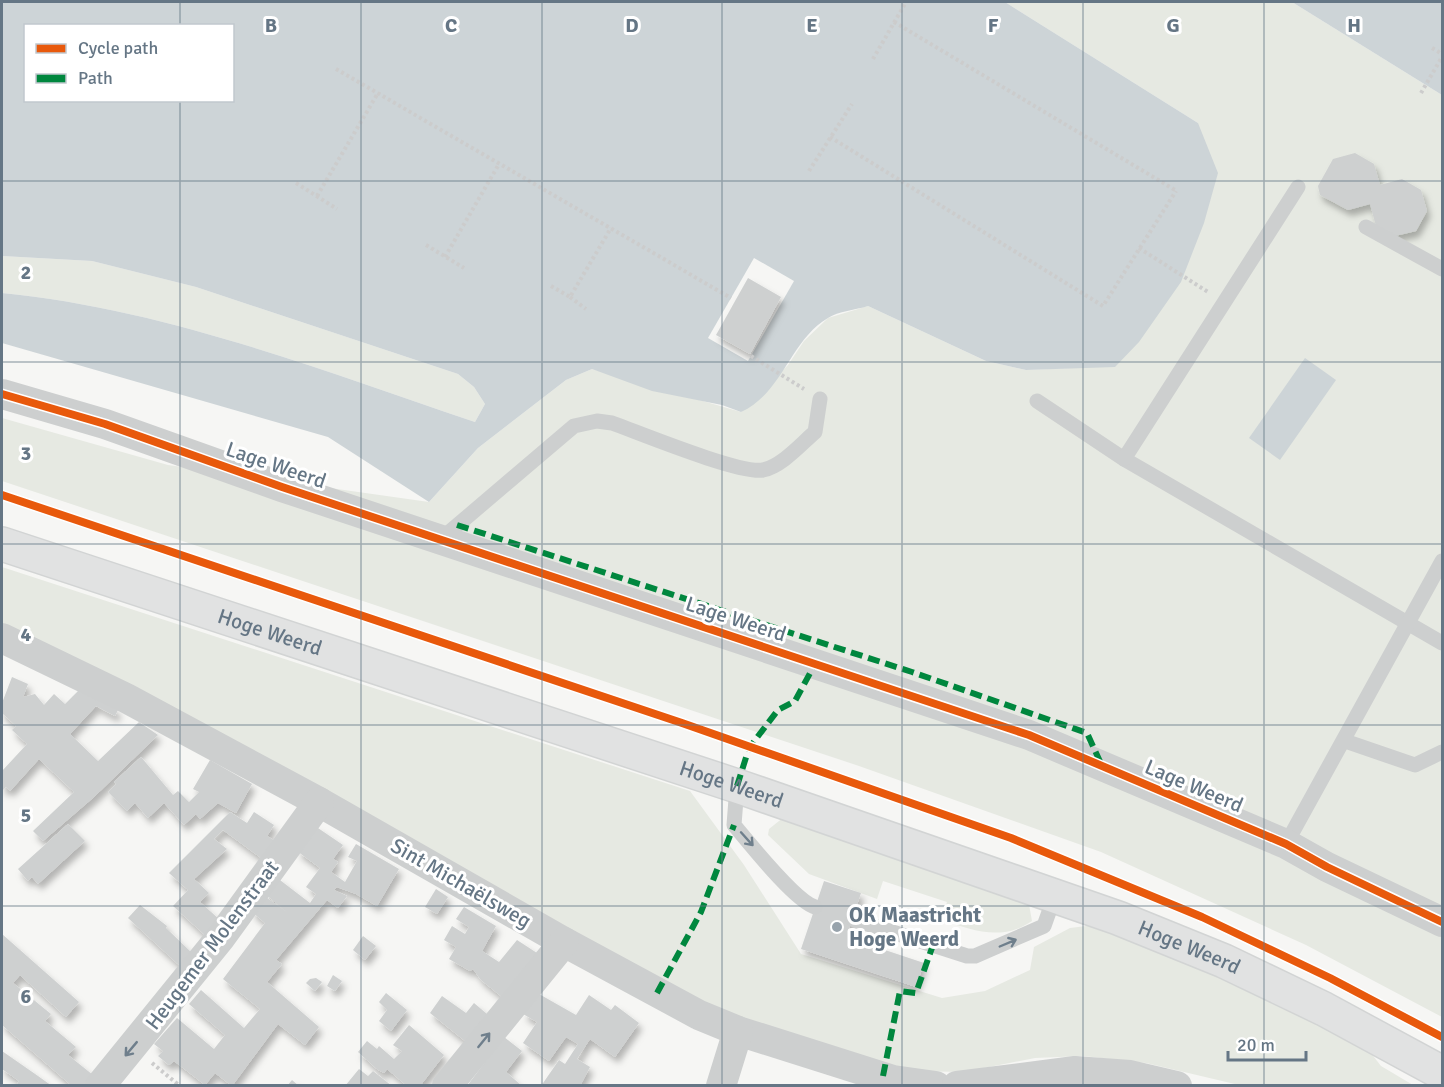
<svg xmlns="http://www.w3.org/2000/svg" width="1444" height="1087" viewBox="0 0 1444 1087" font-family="Signika,sans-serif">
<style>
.green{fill:#e6e9e2}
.water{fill:#cdd4d7;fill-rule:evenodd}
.pier{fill:#f6f6f4}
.building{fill:#ced0d0;filter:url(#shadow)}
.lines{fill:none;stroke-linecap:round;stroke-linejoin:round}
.secondary-casing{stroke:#d2d4d4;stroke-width:36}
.path{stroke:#ccc;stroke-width:4;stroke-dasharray:3 3;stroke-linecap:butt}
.service{stroke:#cdcfcf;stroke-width:15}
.minor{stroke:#cdcfcf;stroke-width:30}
.secondary{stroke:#e1e2e2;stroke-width:33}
.quiet{stroke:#00873e;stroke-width:6;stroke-dasharray:12 6;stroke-linecap:butt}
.cycleway-casing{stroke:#fff;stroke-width:11}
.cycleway{stroke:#e8590c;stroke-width:8}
.oneway{stroke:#6f7f8c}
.grid{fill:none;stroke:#657685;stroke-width:1.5;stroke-opacity:0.55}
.poi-dot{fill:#98a3ac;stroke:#fff;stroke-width:2}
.labels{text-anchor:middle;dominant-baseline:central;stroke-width:6;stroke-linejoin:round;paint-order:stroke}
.street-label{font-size:21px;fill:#657685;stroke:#fff}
.poi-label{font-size:21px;font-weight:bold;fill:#657685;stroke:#fff;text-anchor:start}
.grid-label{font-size:20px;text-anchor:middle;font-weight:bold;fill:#657685;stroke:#fff;stroke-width:6;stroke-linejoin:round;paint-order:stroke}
</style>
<defs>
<filter id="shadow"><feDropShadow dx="3.5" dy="6" stdDeviation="3" flood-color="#0004"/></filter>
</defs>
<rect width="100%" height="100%" fill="#f6f6f4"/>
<g class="green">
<path d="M1005,2H1292L1442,95V1017L1306,945L1101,852L859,766L2,481V418L168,465L429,502L478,448L566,380L592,369L741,412L788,365L804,341L828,318L868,306L986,361L1026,370L1071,368L1198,123Z"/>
<path d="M2,256L92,261L196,287L458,374L474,387L485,404L475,422C321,370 165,309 2,293Z"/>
<path d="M2,567L690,791L744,865L801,954L942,998L985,991L1030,970L1034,947L1070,928L1094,925L1249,989L1367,1048L1381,1066L1413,1085H1239L1146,1063L1083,1056L1035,1058L964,1072L908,1071L731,1017L2,626Z"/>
<path d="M784,817L1028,899L1032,921C1001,942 973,930 941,920L947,902L883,881L877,899L809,874L768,835L769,829Z"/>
</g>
<g class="water">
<path d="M2,2H1005L1198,123L1218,173L1204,223L1181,282L1139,342L1115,367L1026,370L986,361L868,306C856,310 838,311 828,318C791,339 782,394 741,412L722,405L652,391L592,369L566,380L478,448L429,502L328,437L2,343V293C165,309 321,370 475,422L485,404L474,387L458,374L196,287L92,261L2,256ZM26,26H232V100H26Z"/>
<path d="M1292,2H1442V95Z"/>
<path d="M1305,358L1336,380L1280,460L1249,438Z"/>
</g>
<path class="pier" d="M754,258L794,281L748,361L708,338Z"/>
<g class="building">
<path d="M1355,153L1374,164L1380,185L1402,179L1421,190L1427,211L1416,231L1395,236L1376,226L1370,204L1348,210L1320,195L1318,186L1333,159Z"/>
<path d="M748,278L781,297L750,354L716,335Z"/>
<path d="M12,677L28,684L23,697L35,694L44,705L54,694L65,704L79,690L118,710L115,716L96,706L70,734L98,761L139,722L158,735L94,797L43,841L33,831L74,792L39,759L10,791L6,787L2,791V771L27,744L12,730L16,726L3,714L2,718V703Z"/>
<path d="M141,757L173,795L178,791L189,802L199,792L193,789L210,760L252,784L236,813L218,803L200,819L196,814L184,825L164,803L148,818L135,803L127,811L108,792L116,784L114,782Z"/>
<path d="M230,812L247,823L254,812L274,825L267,836L277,842L265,861L223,830L214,839L227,849L194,879L209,893L200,902L220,920L206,936L173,906L188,890L169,873Z"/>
<path d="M68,824L85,841L38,884L32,877L28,881L18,869Z"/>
<path d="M315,826L343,845L333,859L338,862L331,872L345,882L357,861L348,857L356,844L399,869L377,906L356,894L337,887L334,890L347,896L338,908L327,900L276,960L282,964L267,982L319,1027L305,1045L278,1024L232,1086L215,1073L205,1085L174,1061L169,1065L158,1056L163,1051L154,1044L177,1018L214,1049L225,1035L189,1004L201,990L244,1028L260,1009L223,979L265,923L251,911L263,895L288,913L264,893L276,877L310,903L316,894L306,887L320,868L297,851Z"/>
<path d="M824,881L861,893L849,929L876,938L873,946L924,963L916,987L801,949Z"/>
<path d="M436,889L448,897L437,914L425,907Z"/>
<path d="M140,905L167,926L166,928L192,953L180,966L128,918Z"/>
<path d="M464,907L496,926L482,951L499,962L517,940L537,953L502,997L481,980L473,969L470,971L449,959L456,947L444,940L452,926L465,934L469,927L456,919Z"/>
<path d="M2,934L79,1002L66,1017L20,975L13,983L51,1014L45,1021L76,1047L68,1055L93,1075L85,1086H72L2,1025Z"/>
<path d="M363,936L376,946L365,960L353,950Z"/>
<path d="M333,975L342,981L335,991L327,986Z"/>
<path d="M316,978L322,982L315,991L306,983L310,979Z"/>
<path d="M386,993L407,1010L391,1031L379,1021L387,1010L379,1002Z"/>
<path d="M539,994L576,1015L589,995L611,1010L615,1005L639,1023L615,1057L590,1039L577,1059L590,1067L580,1086H541L559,1060L565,1064L578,1044L566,1037L549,1061L523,1043L537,1022L523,1014Z"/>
<path d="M442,996L466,1013L474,1003L487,1014L465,1041L430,1013Z"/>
<path d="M409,1025L444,1055L420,1086H407L387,1069L384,1073L378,1070L358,1052L367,1041L377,1049L379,1046L394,1059L402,1051L393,1045Z"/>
<path d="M504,1037L522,1051L506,1072L522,1086H467Z"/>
<path d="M2,1051L38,1076L52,1086H16L19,1081L2,1069Z"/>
<path d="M359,1069L368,1076L373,1071L392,1086H345Z"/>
<path d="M292,1080L299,1086H287Z"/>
</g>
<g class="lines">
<g class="secondary-casing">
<g id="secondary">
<path id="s1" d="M2,544L737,786L1118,918L1224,961L1324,1009L1442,1073"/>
</g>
</g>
<g class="path">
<path d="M894,22L1175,190"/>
<path d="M1432,48L1442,54"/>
<path d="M873,59L906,2"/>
<path d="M336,69L731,298"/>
<path d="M1421,93L1442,57"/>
<path d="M830,137L1103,306L1176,191"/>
<path d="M809,171L852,104"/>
<path d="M296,183L337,209"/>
<path d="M317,196L378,93"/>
<path d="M426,245L464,268"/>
<path d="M1139,248L1208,292"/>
<path d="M445,257L499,164"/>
<path d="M551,286L570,297L611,228"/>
<path d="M570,297L586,309"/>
<path d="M751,356L804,389"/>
<path d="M152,1063L180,1086"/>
</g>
<g class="service">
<path d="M1366,227L1442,269"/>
<path d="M1037,401L1124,459L1442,643"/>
<path d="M1124,459L1298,187"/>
<path d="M440,540L574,426L597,421L612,423C640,433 739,474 763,470C782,466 801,444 815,432L820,399"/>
<path d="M1345,741L1415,765L1442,752"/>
<path d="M737,786L734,825C750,844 795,901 815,907"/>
<path d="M1286,844L1442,561"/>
<path d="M852,919L967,956H975L1044,926L1055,895"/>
</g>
<g class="minor">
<path d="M2,394L105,424L282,487L1029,735L1286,844L1327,867L1442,922"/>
<path d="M2,638L126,698L319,802L564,942L699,1015L738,1031L893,1080L936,1086"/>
<path d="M100,1086L221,937L319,802"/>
<path d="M447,1086L564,942"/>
<path d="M721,1086L738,1031"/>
<path d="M957,1086L1075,1071L1130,1075L1177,1086"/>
</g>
<use href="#secondary" class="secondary"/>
<g class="quiet">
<path d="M457,525L912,672L1087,733L1102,766"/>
<path d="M737,786L749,748L778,710L795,701L815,664"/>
<path d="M657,993L701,912L734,825"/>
<path d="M883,1076L900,991L916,993L933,945"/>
</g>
<g class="cycleway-casing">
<g id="cycleway">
<path d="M2,394L105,424L282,487L1029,735L1286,844L1327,867L1442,922"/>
<path d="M2,495L682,723L1011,838L1202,917L1330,978L1442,1037"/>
</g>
</g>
<use href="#cycleway" class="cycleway"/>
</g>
<defs><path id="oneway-shaft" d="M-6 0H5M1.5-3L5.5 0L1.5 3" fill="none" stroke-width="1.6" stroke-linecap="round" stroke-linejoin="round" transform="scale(1.5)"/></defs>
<g class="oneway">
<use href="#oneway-shaft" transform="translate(747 839) rotate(48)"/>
<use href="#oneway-shaft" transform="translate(1008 943) rotate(-23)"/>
<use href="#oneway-shaft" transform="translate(484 1040) rotate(-51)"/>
<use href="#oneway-shaft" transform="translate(131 1049) rotate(130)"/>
</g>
<path class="grid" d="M180,2V26M361,2V1086M542,2V1086M722,2V1086M902,2V1086M1083,2V1086M1264,2V1086M180,100V1086M2,181H1442M2,362H1442M2,544H1442M2,725H1442M2,906H1442"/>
<circle class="poi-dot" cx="837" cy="927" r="6"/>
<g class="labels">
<g class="street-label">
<text transform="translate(276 465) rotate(19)">Lage Weerd</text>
<text transform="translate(736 619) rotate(18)">Lage Weerd</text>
<text stroke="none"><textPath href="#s1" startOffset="282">Hoge Weerd</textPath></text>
<text stroke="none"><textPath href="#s1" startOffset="768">Hoge Weerd</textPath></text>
<text transform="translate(1194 786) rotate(23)">Lage Weerd</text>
<text transform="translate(461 883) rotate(30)">Sint Michaëlsweg</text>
<text transform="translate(212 945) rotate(-53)">Heugemer Molenstraat</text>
<text stroke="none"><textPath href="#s1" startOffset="1254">Hoge Weerd</textPath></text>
</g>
<g class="poi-label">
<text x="849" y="915">OK Maastricht<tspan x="849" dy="24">Hoge Weerd</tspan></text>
</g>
</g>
<g class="grid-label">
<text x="271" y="32">B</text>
<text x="451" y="32">C</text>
<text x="632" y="32">D</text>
<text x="812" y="32">E</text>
<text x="993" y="32">F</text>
<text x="1173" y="32">G</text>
<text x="1354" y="32">H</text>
<text x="26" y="279">2</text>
<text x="26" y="460">3</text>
<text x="26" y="641">4</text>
<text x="26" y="822">5</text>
<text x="26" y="1003">6</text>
</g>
<rect width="1444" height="1087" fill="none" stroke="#657685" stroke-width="6"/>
<rect x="24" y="24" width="210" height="78" fill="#ffffff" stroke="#c1c8ce" stroke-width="1.5"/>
<rect x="36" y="44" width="30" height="9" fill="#e8590c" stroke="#c1c8ce" stroke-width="1.5"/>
<text x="78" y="54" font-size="18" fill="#657685">Cycle path</text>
<rect x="36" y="74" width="30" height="9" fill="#00873e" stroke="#c1c8ce" stroke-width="1.5"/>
<text x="78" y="84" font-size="18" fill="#657685">Path</text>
<path d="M1228 1051v9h78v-9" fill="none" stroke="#657685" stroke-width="3"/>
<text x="1237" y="1051" font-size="18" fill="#657685" stroke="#ffffff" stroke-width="4.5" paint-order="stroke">20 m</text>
</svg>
